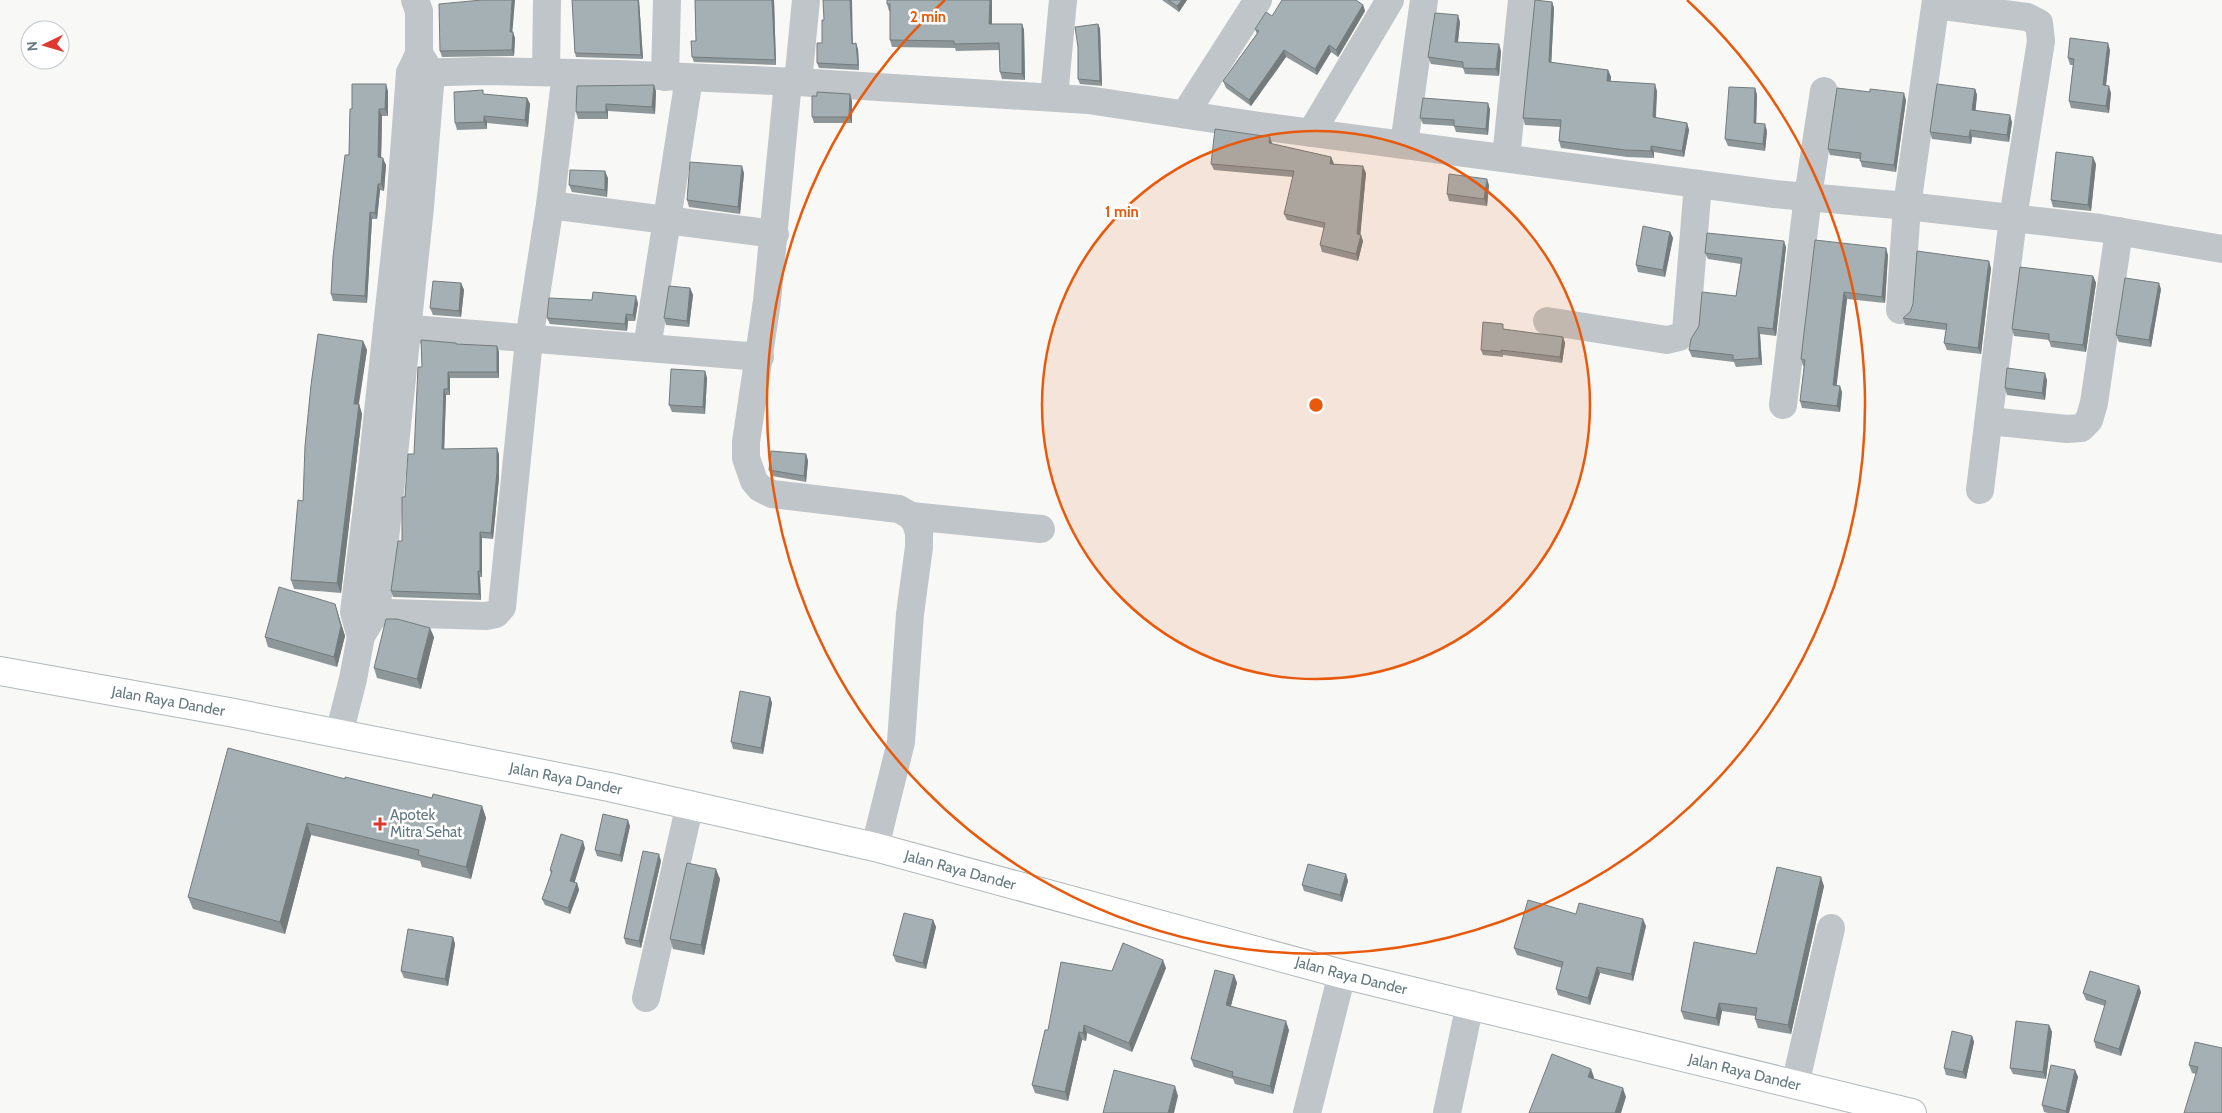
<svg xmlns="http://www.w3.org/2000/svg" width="2222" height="1113" viewBox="0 0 2222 1113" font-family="Cabin,sans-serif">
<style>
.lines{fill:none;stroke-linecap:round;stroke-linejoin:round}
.major-casing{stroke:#b1b8ba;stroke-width:30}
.minor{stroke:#bfc5c8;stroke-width:28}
.major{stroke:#fff;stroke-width:28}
.wall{fill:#8d979a}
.shaded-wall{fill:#737b7d}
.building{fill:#a4b0b3;stroke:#737b7d}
.ring{fill:none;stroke:#e8590c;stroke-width:2.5}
.poi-dot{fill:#de3830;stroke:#fff;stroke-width:2}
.labels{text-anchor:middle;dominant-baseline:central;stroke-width:5;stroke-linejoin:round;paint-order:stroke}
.street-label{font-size:15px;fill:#647980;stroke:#fff}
.poi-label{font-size:15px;fill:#647980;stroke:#fff;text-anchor:start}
.centre{fill:#e8590c;stroke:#fff;stroke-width:2.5}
.ring-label{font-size:15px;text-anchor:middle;font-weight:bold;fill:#e8590c;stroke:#fff;stroke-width:5;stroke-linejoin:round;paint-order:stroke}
</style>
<rect width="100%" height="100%" fill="#f8f8f6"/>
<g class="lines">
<g class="major-casing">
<g id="major">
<path id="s1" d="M0,671L229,712L609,787L875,847L1342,974L1912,1113"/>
</g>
</g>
<g class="minor">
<path d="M1936,5L2027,17L2039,23L2041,41L2013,218L1980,490"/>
<path d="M546,72L547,0"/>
<path d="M410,73L484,71L618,74L798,82L1088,100L1260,126L1774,194L1907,206L2100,228L2222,249"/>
<path d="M665,77L667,0"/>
<path d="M788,82L767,301L746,442V458L754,481L760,488L772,494L899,509L911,516L916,523L919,533V547L910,614L901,742L875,847"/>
<path d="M798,82L806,0"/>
<path d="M1054,97L1063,0"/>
<path d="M1185,114L1258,0"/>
<path d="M1311,133L1390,0"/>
<path d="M1404,145L1424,0"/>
<path d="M1506,158L1522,0"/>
<path d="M550,205L775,234"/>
<path d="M1900,310L1907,206L1936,0"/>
<path d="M1547,321L1667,340L1679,337L1686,331L1698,184"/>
<path d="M387,327L760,357"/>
<path d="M647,348L689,78"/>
<path d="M1783,405L1808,196L1824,91"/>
<path d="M1989,421L2067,429L2081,428L2089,420L2094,403L2119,231"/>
<path d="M911,516L1041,529"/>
<path d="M358,612L486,616L496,614L502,607L529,340L550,205L566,73"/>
<path d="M359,630L354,612L372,468L400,206L410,73L419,54V11L415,0"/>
<path d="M339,734L353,679L361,636L375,613L381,577L420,207L431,73L421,57"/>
<path d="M646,998L690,804"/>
<path d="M1795,1085L1831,928"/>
<path d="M1307,1113L1342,974"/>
<path d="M1447,1113L1470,1004"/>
</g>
<use href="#major" class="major"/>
</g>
<g class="wall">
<path d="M572,0H639L643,59L576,57L575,53Z"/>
<path d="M695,0H774L776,65L694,62L692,57L696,41Z"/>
<path d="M992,0V24H1022L1024,30L1025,80L1002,79L1000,72L999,50L956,51L955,48L892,47L890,40V11H889L887,4Z"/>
<path d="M1162,0H1187L1179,12Z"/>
<path d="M1552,2L1554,8L1551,63L1608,70L1611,77L1610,81L1657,91L1656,118L1687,123L1689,130L1684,157L1654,152V158L1627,157L1561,148L1559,141L1560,127L1525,125L1523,118Z"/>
<path d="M1363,5L1365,11L1338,57L1331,52L1317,75L1286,57L1251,106L1226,88L1223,81L1257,34L1255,29L1272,16Z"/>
<path d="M1460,22L1458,43L1501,51L1499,76L1465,74L1463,68L1431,64L1428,57Z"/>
<path d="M1098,24L1100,29L1102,86L1080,84L1078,79V47Z"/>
<path d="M512,32L515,38L514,56L442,57L440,51Z"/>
<path d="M853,44L858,49L859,70L819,68L817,63Z"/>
<path d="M2110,50L2106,86L2111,93L2109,113L2071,108L2069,101L2073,65H2070L2068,58Z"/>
<path d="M1755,88L1757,95L1756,123L1767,131L1765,151L1728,146L1725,139Z"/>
<path d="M1975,89L1977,95L1975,110L2012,122L2009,142L1972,137L1971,144L1932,139L1930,132Z"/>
<path d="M388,91V116H382L381,158L386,165L384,191L380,190L377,219H372L367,303L333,301L331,294L349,155L352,109Z"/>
<path d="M656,91L655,114L608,111V119H578L576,112Z"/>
<path d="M485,94L527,98L530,104L528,127L487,123V129L457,130L455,123Z"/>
<path d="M1906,100L1896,172L1862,167L1860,159L1830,155L1828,149Z"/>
<path d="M852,101V123H814L812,117Z"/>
<path d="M1490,109L1488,135L1456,132L1454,126L1423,124L1420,118Z"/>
<path d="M1272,144L1331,157L1334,164L1366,173L1360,234L1363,241L1358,261L1322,252L1320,245L1324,228L1287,220L1284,214L1293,177L1214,170L1211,164Z"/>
<path d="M2096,164L2091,211L2053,207L2051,200Z"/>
<path d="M744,173L740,214L689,207L687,200Z"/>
<path d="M608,178L607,197L572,192L569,185Z"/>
<path d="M1489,185L1487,206L1449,201L1447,194Z"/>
<path d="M1670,232L1673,238L1665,277L1638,272L1636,265Z"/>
<path d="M1815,240L1888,255L1885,303L1847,299L1836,385L1842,392L1840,412L1802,408L1800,401L1804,366H1803L1801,359Z"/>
<path d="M1786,247L1776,336L1760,334L1762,365L1736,367L1734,362L1692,357L1689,350L1736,296L1741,264L1708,259L1705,253Z"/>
<path d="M1991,268L1981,354L1947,350L1944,343L1946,330L1905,325L1903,318L1910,312L1913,304Z"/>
<path d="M2093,276L2096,283L2086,352L2051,347L2049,340L2014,336L2012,329Z"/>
<path d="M461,283L464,290L461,317L433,315L430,308Z"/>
<path d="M690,288L693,295L689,327L666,325L664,318Z"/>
<path d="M2161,289L2151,347L2119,342L2116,335Z"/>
<path d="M592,300L638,303L635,321H628L627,331L550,324L547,318Z"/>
<path d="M1505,330L1563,337L1565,343L1562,363L1503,355V357L1483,355L1481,350Z"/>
<path d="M363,341L367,350L359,404L362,414L341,593L294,589L291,580L303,501Z"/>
<path d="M457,344L497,346L499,352V378H450V395H446L444,449L499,454V478L493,539L482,538V577H480L481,600L393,597L391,591L402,541L405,497L414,454L422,367Z"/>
<path d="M705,371L707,378L705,414L672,412L669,405Z"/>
<path d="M2047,380L2045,400L2007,395L2005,388Z"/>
<path d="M806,454L808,461L806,482L772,476L769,470Z"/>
<path d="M335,604L345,636L337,667L268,647L265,637Z"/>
<path d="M434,637L421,689L377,678L374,668Z"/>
<path d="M770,697L772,703L763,754L733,749L731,742Z"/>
<path d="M345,779L432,798L482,806L486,818L471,879L422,867L420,861L311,835L285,934L193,909L188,897Z"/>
<path d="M630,826L622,862L597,856L595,850Z"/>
<path d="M585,848L574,882L577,883L579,890L570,914L545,905L542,899L551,874L550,870Z"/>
<path d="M661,861L641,948L626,944L624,938Z"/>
<path d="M1346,874L1348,881L1342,902L1304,891L1302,885Z"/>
<path d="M720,879L704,955L673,949L670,939Z"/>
<path d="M1824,886L1791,1034L1758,1028L1755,1019V1016L1722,1011L1719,1026L1684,1019L1681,1011L1756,954Z"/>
<path d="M1576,914L1646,926L1633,981L1600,973L1590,1005L1558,995L1556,989L1562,968L1517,955L1514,948Z"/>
<path d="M933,920L936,927L926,969L896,962L893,955Z"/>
<path d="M453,937L455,944L448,986L404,978L401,971Z"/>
<path d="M1166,968L1132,1052L1087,1033L1086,1041L1082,1040L1068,1101L1035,1093L1032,1085L1048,1030L1112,971Z"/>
<path d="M1234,975L1237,983L1231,1006L1289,1030L1273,1094L1235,1084L1233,1079L1194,1067L1191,1059Z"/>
<path d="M2141,992L2121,1056L2096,1048L2094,1041L2105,1006L2086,1000L2083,993Z"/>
<path d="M2049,1025L2052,1032L2046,1079L2013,1074L2010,1068Z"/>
<path d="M1972,1036L1974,1042L1966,1079L1946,1075L1944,1068Z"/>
<path d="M2222,1048L2196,1074L2192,1073L2189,1065Z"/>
<path d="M2075,1070L2078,1077L2069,1113H2048L2044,1112L2042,1105Z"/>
</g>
<g class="shaded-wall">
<path d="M512,0H515L512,37L510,32Z"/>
<path d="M638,0H639L643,59L641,55Z"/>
<path d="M772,0H774L776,65L775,60Z"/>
<path d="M850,0H852L853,49L852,44Z"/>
<path d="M990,0H992V30L989,24Z"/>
<path d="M1182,0H1187L1179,12L1177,6Z"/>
<path d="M1552,2L1554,8L1551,69L1549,62Z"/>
<path d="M1363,5L1365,11L1338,57L1336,50Z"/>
<path d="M1458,15L1460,22L1457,49L1455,42Z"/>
<path d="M1022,24L1024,30L1025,80L1022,74Z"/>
<path d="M1098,24L1100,29L1102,86L1100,81Z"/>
<path d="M513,32L515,38L514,56L512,50Z"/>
<path d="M856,43L858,49L859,70L858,65Z"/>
<path d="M2108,43L2110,50L2105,92L2103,85Z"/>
<path d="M1499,44L1501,51L1499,76L1496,69Z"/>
<path d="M1329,45L1331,52L1317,75L1315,69Z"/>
<path d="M1284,50L1286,57L1251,106L1249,100Z"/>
<path d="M1608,70L1611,77L1610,88L1607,81Z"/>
<path d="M386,84L388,91V116L385,109Z"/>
<path d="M1655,84L1657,91L1655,124L1653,117Z"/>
<path d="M654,85L656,91L655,114L652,107Z"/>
<path d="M2109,86L2111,93L2109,113L2106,106Z"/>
<path d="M1755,88L1757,95L1756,129L1754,123Z"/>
<path d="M1975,89L1977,95L1975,117L1972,110Z"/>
<path d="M1904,93L1906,100L1896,172L1894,165Z"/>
<path d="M850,94L852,101V123L849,117Z"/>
<path d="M527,98L530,104L528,127L525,120Z"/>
<path d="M1488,103L1490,109L1488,135L1486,129Z"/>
<path d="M606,104L608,111V119L606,112Z"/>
<path d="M379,109L382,116L381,164L378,157Z"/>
<path d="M2010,115L2012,122L2009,142L2007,135Z"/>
<path d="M484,116L487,123V129L484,122Z"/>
<path d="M1687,123L1689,130L1684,157L1682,151Z"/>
<path d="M1765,124L1767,131L1765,151L1763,144Z"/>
<path d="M1970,130L1972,137L1971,144L1969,137Z"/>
<path d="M1270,137L1272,143L1271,150L1269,143Z"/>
<path d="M1651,146L1654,152V158L1651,151Z"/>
<path d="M1331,157L1334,164H1330Z"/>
<path d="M2093,157L2096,164L2091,211L2088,205Z"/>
<path d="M383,158L386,165L384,191L381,184Z"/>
<path d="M742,166L744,173L740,214L738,207Z"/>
<path d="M1363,166L1366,173L1360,239L1361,235L1363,241L1358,261L1356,254Z"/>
<path d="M605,171L608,178L607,197L605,190Z"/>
<path d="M1487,179L1489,185L1487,206L1484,199Z"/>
<path d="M378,184L380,190L377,219L375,213Z"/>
<path d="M370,212L372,219L367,303L365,296Z"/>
<path d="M1670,232L1673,238L1665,277L1663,270Z"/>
<path d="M1784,241L1786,247L1776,336L1773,329Z"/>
<path d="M1886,248L1888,255L1885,303L1882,297Z"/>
<path d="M1989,261L1991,268L1981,354L1978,348Z"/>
<path d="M2093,276L2096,283L2086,352L2083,345Z"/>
<path d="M461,283L464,290L461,317L459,311Z"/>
<path d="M2159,283L2161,289L2151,347L2149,340Z"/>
<path d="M690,288L693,295L689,327L687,321Z"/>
<path d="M1844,292L1847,299L1836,391L1833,385Z"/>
<path d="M636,296L638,303L635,321L633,315Z"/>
<path d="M626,314L628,321L627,331L625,324Z"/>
<path d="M1758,327L1760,334L1762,365L1759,358Z"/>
<path d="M1563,337L1565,343L1562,363L1560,357Z"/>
<path d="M363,341L367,350L357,413L354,404Z"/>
<path d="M497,346L499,352V378L497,372Z"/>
<path d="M705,371L707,378L705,414L703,407Z"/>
<path d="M448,372L450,378V395L448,389Z"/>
<path d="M2045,373L2047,380L2045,400L2042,393Z"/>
<path d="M1840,386L1842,392L1840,412L1837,406Z"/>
<path d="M444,389L446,395L444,455L442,449Z"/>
<path d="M359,404L362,414L341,593L337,583Z"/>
<path d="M497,448L499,454V478L493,539L491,533Z"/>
<path d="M806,454L808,461L806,482L804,476Z"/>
<path d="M480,532L482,538V577L480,571Z"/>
<path d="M478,571L480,577L481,600L479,594Z"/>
<path d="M335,604L345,636L337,667L334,657Z"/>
<path d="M430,628L434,637L421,689L417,679Z"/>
<path d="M770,697L772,703L763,754L761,748Z"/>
<path d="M482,806L486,818L471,879L466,867Z"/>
<path d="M628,820L630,826L622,862L620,855Z"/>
<path d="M307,823L311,835L285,934L280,922Z"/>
<path d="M583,841L585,848L573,888L570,881Z"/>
<path d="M659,854L661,861L641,948L639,941Z"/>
<path d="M716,869L720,879L704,955L701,945Z"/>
<path d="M1346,874L1348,881L1342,902L1340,895Z"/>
<path d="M1821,877L1824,886L1791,1034L1788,1025Z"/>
<path d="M577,883L579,890L570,914L568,908Z"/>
<path d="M1643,919L1646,926L1633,981L1631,974Z"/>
<path d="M933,920L936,927L926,969L923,963Z"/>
<path d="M453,937L455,944L448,986L445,979Z"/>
<path d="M1163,960L1166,968L1132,1052L1129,1043Z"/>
<path d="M1597,967L1600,973L1590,1005L1588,998Z"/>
<path d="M1234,975L1237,983L1229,1013L1226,1005Z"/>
<path d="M2139,986L2141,992L2121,1056L2119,1049Z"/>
<path d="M1719,1003L1722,1011L1719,1026L1716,1018Z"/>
<path d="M1286,1021L1289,1030L1273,1094L1270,1086Z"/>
<path d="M1084,1025L1087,1033L1086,1041L1083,1033Z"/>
<path d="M2049,1025L2052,1032L2046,1079L2043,1072Z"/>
<path d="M1079,1032L1082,1040L1068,1101L1065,1092Z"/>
<path d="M1972,1036L1974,1042L1966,1079L1963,1072Z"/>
<path d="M1591,1069L1594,1077L1591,1086L1588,1077Z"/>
<path d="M2075,1070L2078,1077L2069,1113H2066V1111Z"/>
<path d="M1175,1086L1178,1096L1174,1113H1168Z"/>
<path d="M1623,1088L1626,1097L1621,1113H1615Z"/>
</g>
<g class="building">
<path d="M482,0H512L510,32H513L512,50L440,51L439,4Z"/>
<path d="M572,0H638L641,55L575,53Z"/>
<path d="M695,0H772L775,60L692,57L691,41H696Z"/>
<path d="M823,0H850L852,44L856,43L858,65L817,63V43H822V20H824Z"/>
<path d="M887,0H990L989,24H1022V74L1000,72L999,43L954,44V41L890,40V4H887Z"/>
<path d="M1168,0H1182L1177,6Z"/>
<path d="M1282,0H1356L1363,5L1336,50L1329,45L1315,69L1284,50L1249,100L1223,81L1259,31L1255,29L1266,12L1272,16Z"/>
<path d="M1535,0L1552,2L1549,62L1608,70L1607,81L1655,84L1653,117L1687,123L1682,151L1651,146V151L1625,150L1559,141L1561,120L1523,118Z"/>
<path d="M1435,13L1458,15L1455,42L1499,44L1496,69L1463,68V62L1428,57Z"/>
<path d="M1098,24L1100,81L1078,79V47L1075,27Z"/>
<path d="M2070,38L2108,43L2103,85L2109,86L2106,106L2069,101L2074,59L2068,58Z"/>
<path d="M352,84H386L385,109H379L378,157L383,158L381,184H378L375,213L370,212L365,296L331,294L333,257L345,155H349L350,109H352Z"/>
<path d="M1937,84L1975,89L1972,110L2010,115L2007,135L1970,130L1969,137L1930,132Z"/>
<path d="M654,85L652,107L606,104V112H576L577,86Z"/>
<path d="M1729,87L1755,88L1754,123L1765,124L1763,144L1725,139Z"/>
<path d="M1837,88L1870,92V89L1904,93L1894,165L1860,161L1861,153L1828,149Z"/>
<path d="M483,90V94L527,98L525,120L484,116V122L455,123L454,92Z"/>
<path d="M817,92L850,94L849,117H812V96H817Z"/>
<path d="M1423,98L1488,103L1486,129L1454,126V120L1420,118Z"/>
<path d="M1215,129L1270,137L1269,143L1331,157L1330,164L1363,166L1357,234L1361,235L1356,254L1320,245L1325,223L1284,214L1294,171L1211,164Z"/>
<path d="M2056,152L2093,157L2088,205L2051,200Z"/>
<path d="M690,162L742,166L738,207L687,200Z"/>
<path d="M570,170L605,171V190L569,185Z"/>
<path d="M1449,174L1487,179L1484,199L1447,194Z"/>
<path d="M1643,226L1670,232L1663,270L1636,265Z"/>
<path d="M1707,233L1784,241L1773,329L1758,327L1759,358L1733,360V355L1689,350L1691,339L1699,326L1702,292L1736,296L1742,258L1705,253Z"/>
<path d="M1815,240L1886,248L1882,297L1844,292L1833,385L1840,386L1837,406L1800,401L1805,360L1801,359Z"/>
<path d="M1917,251L1989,261L1978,348L1944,343L1947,324L1903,318L1910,312L1913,304Z"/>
<path d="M2020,267L2093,276L2083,345L2049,341V334L2012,329Z"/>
<path d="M2125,278L2159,283L2149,340L2116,335Z"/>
<path d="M433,281L461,283L459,311L430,308Z"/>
<path d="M669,286L690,288L687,321L664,318Z"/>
<path d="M593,292L636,296L633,315L626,314L625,324L547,318L549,298L592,300Z"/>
<path d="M1483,322L1503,324V329L1563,337L1560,357L1501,350V352L1481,350Z"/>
<path d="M318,334L363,341L354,404H359L337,583L291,580L298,500L303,501L305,446L311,385Z"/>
<path d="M421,340L456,343V344L497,346V372H448V389H444L442,449L497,448V472L491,533L480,532V571H478L479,594L391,591L398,541H402V497H405L408,454H414L418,367H422Z"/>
<path d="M2007,368L2045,373L2042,393L2005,388Z"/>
<path d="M671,369L705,371L703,407L669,405Z"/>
<path d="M771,451L806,454L804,476L769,470Z"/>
<path d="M279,587L335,604L341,626L334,657L265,637Z"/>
<path d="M386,619H397L430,628L417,679L374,668Z"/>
<path d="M740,691L770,697L761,748L731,742Z"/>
<path d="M228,748L345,779V777L432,798L433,794L482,806L466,867L418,855L419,850L307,823L280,922L188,897Z"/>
<path d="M603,814L628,820L620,855L595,850Z"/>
<path d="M561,834L583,841L570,881L577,883L568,908L542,899L552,871L550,870Z"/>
<path d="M643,851L659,854L639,941L624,938Z"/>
<path d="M687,863L716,869L701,945L670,939Z"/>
<path d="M1308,864L1346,874L1340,895L1302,885Z"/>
<path d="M1777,867L1821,877L1788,1025L1755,1019L1757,1008L1719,1003L1716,1018L1681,1011L1694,942L1756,954Z"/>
<path d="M1528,900L1576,914L1579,903L1643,919L1631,974L1597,967L1588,998L1556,989L1563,962L1514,948Z"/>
<path d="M904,913L933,920L923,963L893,955Z"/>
<path d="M408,929L453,937L445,979L401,971Z"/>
<path d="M1123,943L1163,960L1129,1043L1084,1025L1083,1033L1079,1032L1065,1092L1032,1085L1045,1030H1048L1061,962L1112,971Z"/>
<path d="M1215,970L1234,975L1226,1005L1286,1021L1270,1086L1232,1076L1233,1072L1191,1059Z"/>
<path d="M2090,971L2139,986L2119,1049L2094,1041L2106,1001L2083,993Z"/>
<path d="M2016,1021L2049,1025L2043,1072L2010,1068Z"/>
<path d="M1952,1031L1972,1036L1963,1072L1944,1068Z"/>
<path d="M2195,1042L2222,1048V1113H2184L2198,1067L2189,1065Z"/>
<path d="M1552,1054L1591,1069L1588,1077L1623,1088L1615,1113H1529Z"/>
<path d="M2051,1065L2075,1070L2066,1111L2042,1105Z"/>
<path d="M1114,1070L1175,1086L1168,1113H1103Z"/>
</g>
<circle cx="1316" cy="405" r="274" fill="#e8590c" fill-opacity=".12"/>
<g class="ring">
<circle cx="1316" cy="405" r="274"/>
<path d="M1687 0A549 549 0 1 1 945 0"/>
</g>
<path class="poi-dot" d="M377.5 816.5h5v5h5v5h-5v5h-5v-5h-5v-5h5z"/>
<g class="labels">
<g class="street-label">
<text stroke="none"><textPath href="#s1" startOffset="171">Jalan Raya Dander</textPath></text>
<text stroke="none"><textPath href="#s1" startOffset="576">Jalan Raya Dander</textPath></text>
<text stroke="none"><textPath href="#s1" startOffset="981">Jalan Raya Dander</textPath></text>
<text stroke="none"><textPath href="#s1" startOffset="1386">Jalan Raya Dander</textPath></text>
<text stroke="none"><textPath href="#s1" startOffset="1791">Jalan Raya Dander</textPath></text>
</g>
<g class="poi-label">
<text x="390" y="815">Apotek<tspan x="390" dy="17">Mitra Sehat</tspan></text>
</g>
</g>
<circle cx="1316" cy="405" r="8" class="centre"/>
<g class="ring-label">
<text x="928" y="22">2 min</text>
<text x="1122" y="217">1 min</text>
</g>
<g transform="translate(45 45) rotate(265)"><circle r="24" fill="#ffffff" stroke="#c1c9cc"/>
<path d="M0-4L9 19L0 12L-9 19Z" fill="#de3830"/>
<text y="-8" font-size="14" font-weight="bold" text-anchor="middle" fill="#647980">N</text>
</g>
</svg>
